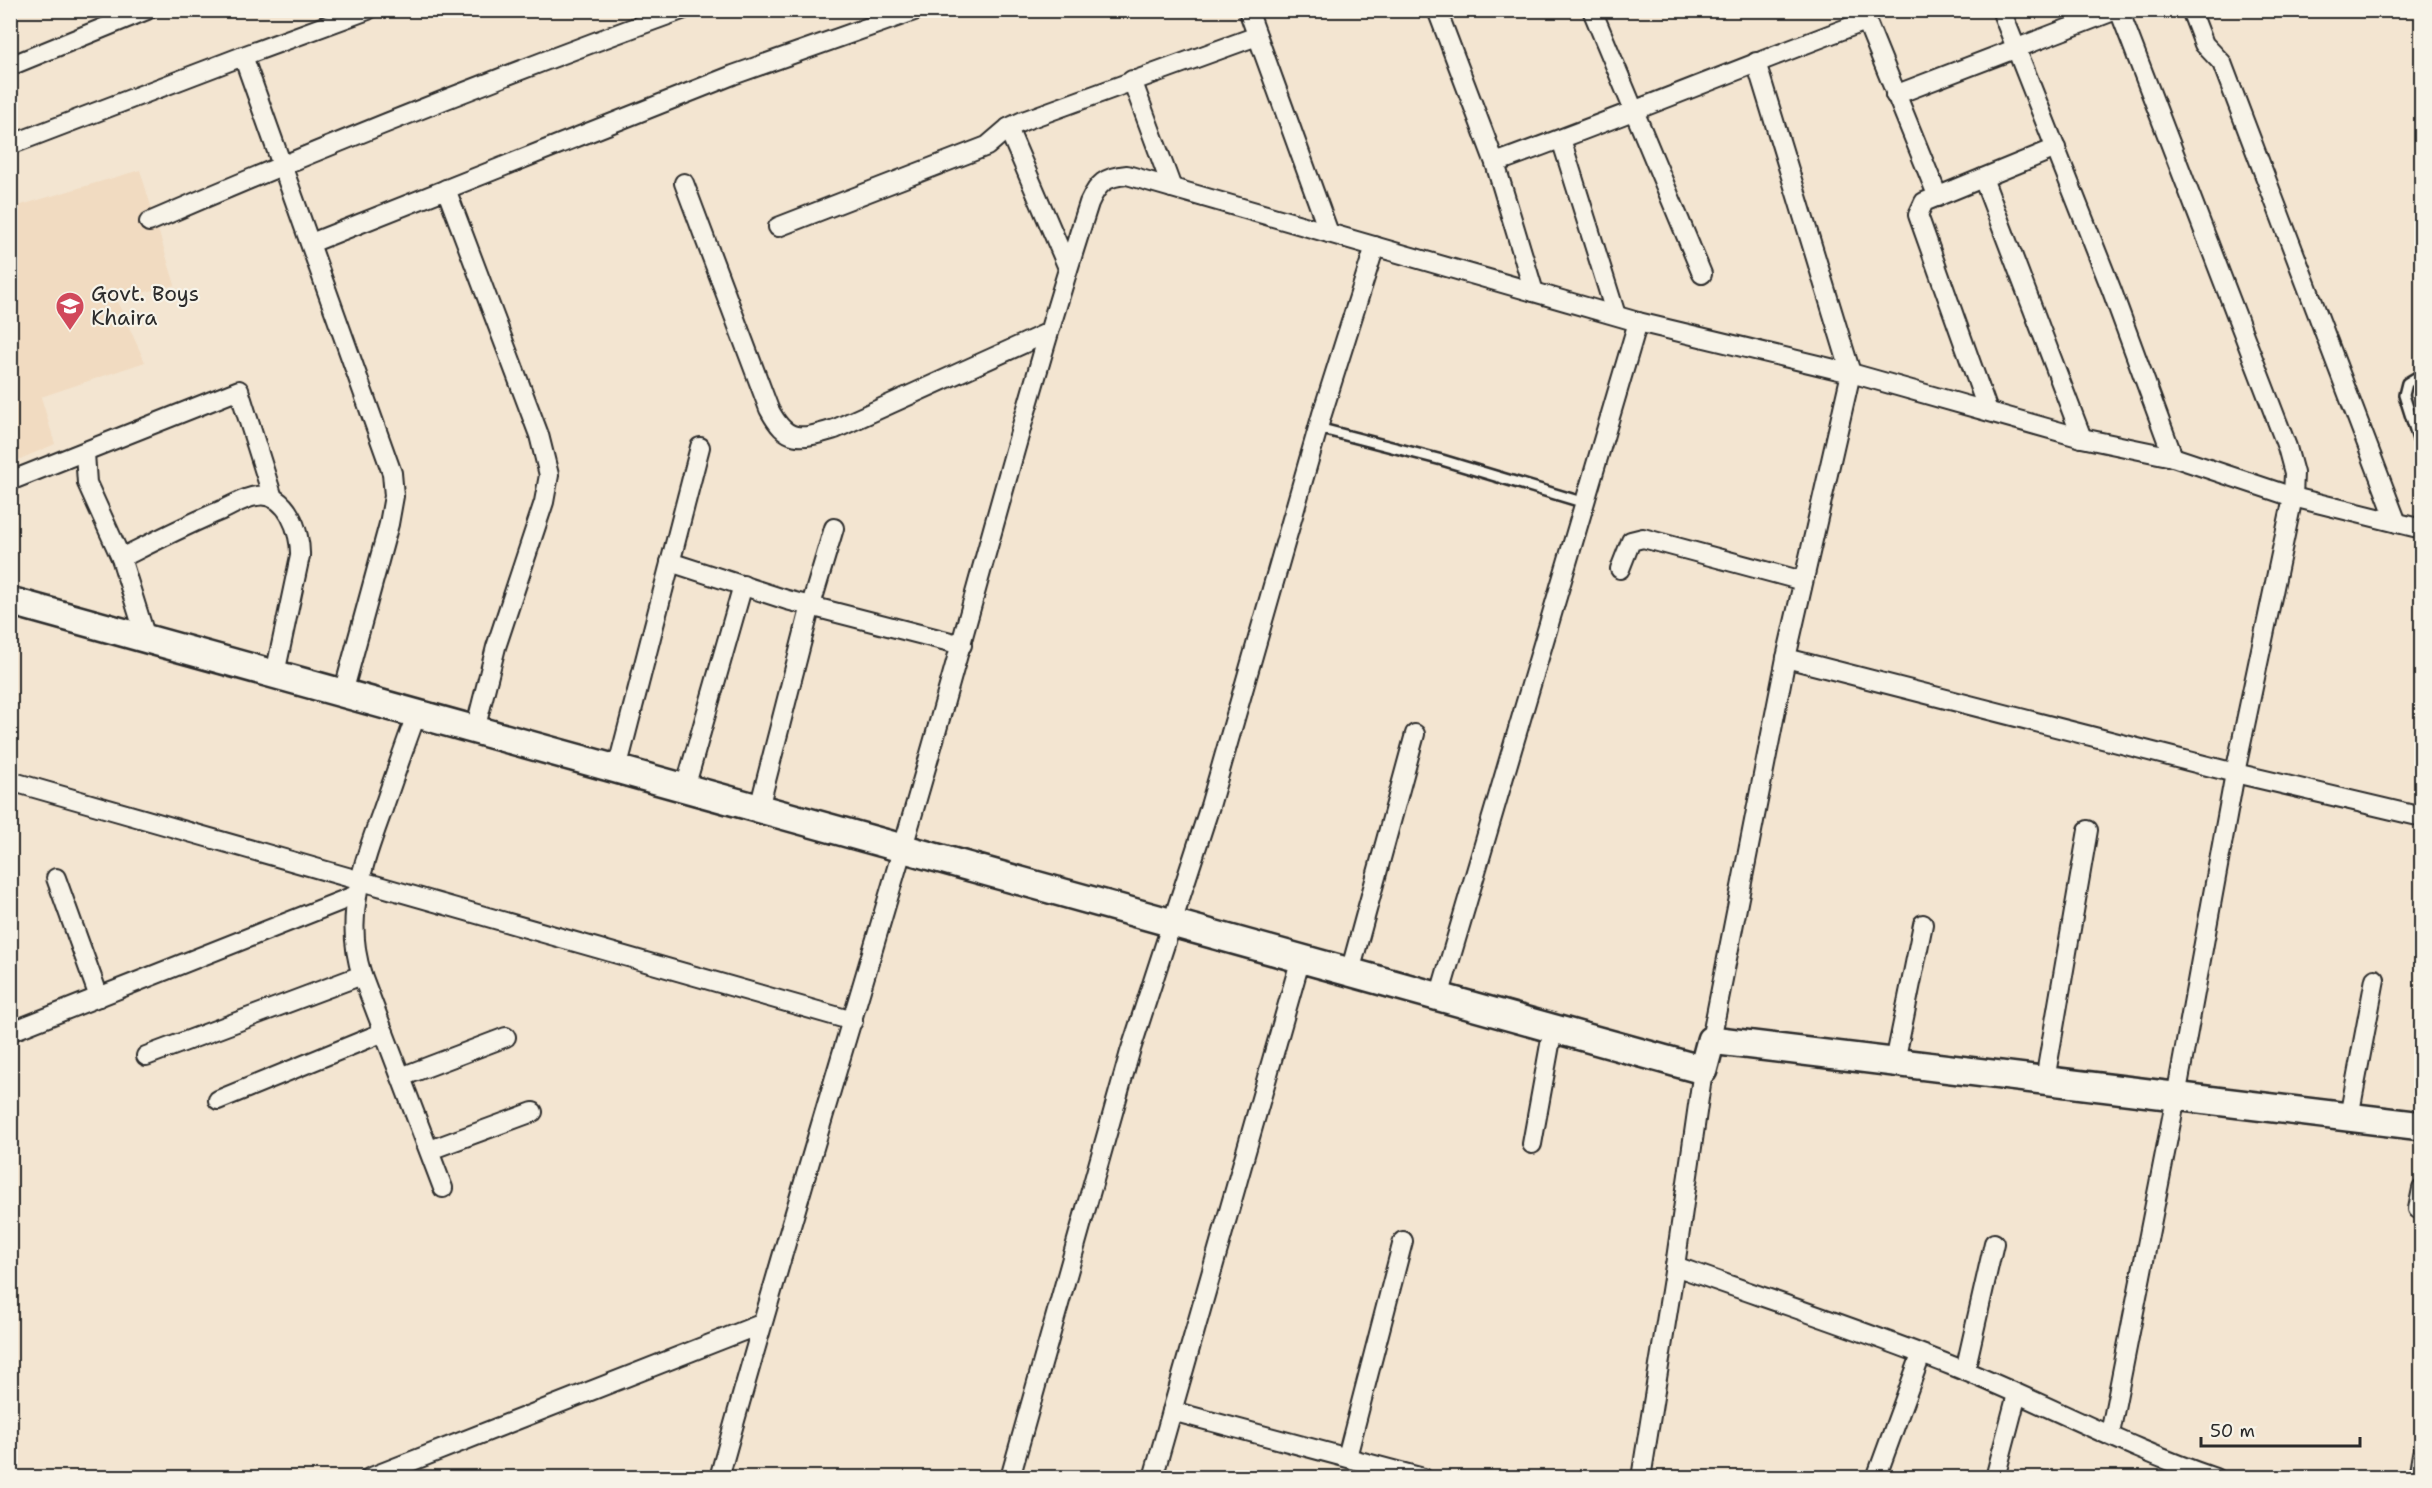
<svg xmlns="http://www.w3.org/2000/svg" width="2432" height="1488" viewBox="0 0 2432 1488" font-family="'Shantell Sans',sans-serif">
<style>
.built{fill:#f1dbc1}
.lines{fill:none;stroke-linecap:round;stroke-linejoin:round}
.lane-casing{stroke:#2b2b2b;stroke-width:14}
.street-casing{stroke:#2b2b2b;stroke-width:22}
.secondary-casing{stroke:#2b2b2b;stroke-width:32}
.lane{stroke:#f7f3e8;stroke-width:9}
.street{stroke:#f7f3e8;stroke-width:18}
.secondary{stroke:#f7f3e8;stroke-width:27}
.labels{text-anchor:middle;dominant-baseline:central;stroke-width:4.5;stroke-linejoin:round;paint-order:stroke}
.poi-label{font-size:21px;fill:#2b2b2b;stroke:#f7f3e8;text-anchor:start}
</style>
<rect width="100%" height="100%" fill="#f3e5d1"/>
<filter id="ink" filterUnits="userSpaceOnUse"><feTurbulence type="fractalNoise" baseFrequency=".0167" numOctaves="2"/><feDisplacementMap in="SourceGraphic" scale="12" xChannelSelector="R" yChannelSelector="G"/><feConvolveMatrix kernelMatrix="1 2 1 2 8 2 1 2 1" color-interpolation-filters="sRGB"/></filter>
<g filter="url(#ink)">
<path class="built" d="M140,170L175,285L116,299L145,362L41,397L55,444L11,463V208Z"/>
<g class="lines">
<g class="lane-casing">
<g id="lane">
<path d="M2422,374L2407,383L2404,395L2422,452"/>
<path d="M1318,428L1442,460L1585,503"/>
</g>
</g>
<g class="street-casing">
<g id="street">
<path d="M1248,10L1329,233"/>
<path d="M1437,10L1495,163L1534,292"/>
<path d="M1592,10L1702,274"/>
<path d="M1862,10L1938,197"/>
<path d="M2001,10L2112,291L2173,457"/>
<path d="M2191,10L2204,44L2222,63L2397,523"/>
<path d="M243,56L368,10"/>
<path d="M10,66L147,10"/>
<path d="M1132,80L1172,188"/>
<path d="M1895,95L2116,10"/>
<path d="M1008,128L1068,268"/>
<path d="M1561,139L1616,315"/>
<path d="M10,145L243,56L392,473L394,496L389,524L343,693"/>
<path d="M1495,163C1620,118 1742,67 1866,21"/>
<path d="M1983,178L2082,438"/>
<path d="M684,183L769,409C787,444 801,439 835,429L1047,333"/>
<path d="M446,189L539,435L549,475L544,502L496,647L475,730"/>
<path d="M149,222C325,146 502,75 682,10"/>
<path d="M778,227L987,146L1008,128L1023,121L1257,36"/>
<path d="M311,243L733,75L917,10"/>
<path d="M1988,411L1918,215L1924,202L2056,148"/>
<path d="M85,453L87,483L121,558L146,638"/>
<path d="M10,481L239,390L273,498"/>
<path d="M121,558C155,541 188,524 222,510C233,505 245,497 257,496C287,491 301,533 300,556L275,674"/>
<path d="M670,562L787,600L962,645"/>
<path d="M1620,569L1631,541L1643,538L1803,581"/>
<path d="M1786,658L2235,773L2422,817"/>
<path d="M417,713C405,745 394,777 383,809C363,864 343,917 362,975L443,1188"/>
<path d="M617,769L700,447"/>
<path d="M10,781L853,1021"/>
<path d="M685,788L743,585"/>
<path d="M759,808L811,605L834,528"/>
<path d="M56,878L99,997"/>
<path d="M1350,972L1415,734"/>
<path d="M1439,997L1638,322"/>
<path d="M10,1032L356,895"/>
<path d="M1711,1040L1786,658L1851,373L1756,62"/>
<path d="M146,1056L362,975"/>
<path d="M1895,1062L1923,924"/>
<path d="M401,1077L506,1037"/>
<path d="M2045,1080L2088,830"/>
<path d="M218,1100L384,1032"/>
<path d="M2349,1117L2375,979"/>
<path d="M1532,1144L1553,1028"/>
<path d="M430,1150L533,1112"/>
<path d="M2418,1209L2422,1189"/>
<path d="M1675,1266C1767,1299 1860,1329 1950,1365C2039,1400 2124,1447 2215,1478"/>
<path d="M1965,1371L1994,1243"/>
<path d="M1172,1411L1423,1478"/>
<path d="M2110,1434L2176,1097L2235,773L2293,497L2294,473L2287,447L2119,10"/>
<path d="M1347,1457L1403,1241"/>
<path d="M1996,1474L2017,1394"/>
<path d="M369,1478L761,1324"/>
<path d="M719,1478C782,1248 853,1021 919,792C976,596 1026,398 1089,203C1098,183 1105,177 1127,175L1638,322L1851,373L2082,438L2173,457L2293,497L2422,529"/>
<path d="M1010,1478L1130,1052L1210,806L1322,414L1375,246"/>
<path d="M1153,1478L1301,958"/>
<path d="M1641,1478L1675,1266L1703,1070"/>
<path d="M1876,1478L1921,1355"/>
<path d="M2418,1478L2422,1454"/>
</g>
</g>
<g class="secondary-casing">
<path id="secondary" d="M10,601L1703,1070L1711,1040L2422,1126"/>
</g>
<use href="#lane" class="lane"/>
<use href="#street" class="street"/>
<use href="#secondary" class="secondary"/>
</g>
</g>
<defs>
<g id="school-pin" transform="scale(1.5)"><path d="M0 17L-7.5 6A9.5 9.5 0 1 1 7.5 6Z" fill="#d1495b" stroke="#f7f3e8"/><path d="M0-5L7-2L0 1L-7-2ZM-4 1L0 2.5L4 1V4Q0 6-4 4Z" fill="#fff"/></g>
</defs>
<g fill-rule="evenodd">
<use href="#school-pin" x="70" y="306"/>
</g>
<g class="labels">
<g class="poi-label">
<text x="91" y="294">Govt. Boys<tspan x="91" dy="24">Khaira</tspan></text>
</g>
</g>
<rect width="2432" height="1488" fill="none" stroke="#f7f3e8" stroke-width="36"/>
<rect x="18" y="18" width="2396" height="1452" fill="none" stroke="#2b2b2b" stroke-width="2" filter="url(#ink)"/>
<path d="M2201 1437v9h159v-9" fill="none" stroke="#2b2b2b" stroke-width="3"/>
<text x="2210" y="1437" font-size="18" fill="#2b2b2b" stroke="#f7f3e8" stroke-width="4.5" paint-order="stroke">50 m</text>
</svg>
